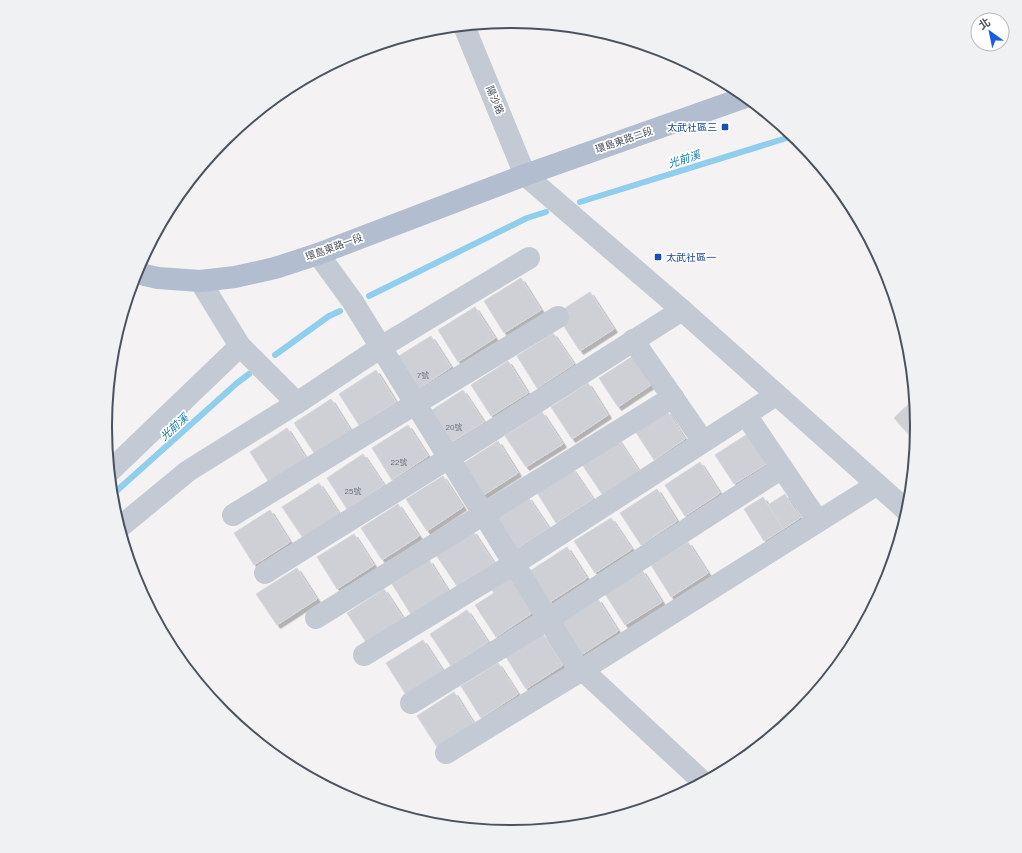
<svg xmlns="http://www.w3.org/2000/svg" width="1022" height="853" viewBox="0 0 1022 853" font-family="Arial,'Noto Sans TC',sans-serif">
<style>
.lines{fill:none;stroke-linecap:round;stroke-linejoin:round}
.stream{stroke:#8fceed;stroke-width:6}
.building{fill:#ced0d6;stroke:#d6d7dd;filter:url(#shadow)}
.minor{stroke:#c3cad3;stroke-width:22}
.major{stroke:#b2bdd0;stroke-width:22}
.transit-dot{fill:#1a4fb4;stroke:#fff;stroke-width:1.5}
.labels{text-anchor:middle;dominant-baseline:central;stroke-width:3.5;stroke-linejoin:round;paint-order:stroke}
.number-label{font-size:8px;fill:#6a727d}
.street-label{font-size:10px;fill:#49525f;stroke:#fff}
.transit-label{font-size:10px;fill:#164399;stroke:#fff;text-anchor:end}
.water-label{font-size:11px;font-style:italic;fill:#0d79af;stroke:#fff}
.rim{fill:none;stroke:#49525f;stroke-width:2}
</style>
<defs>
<filter id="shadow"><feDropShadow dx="3.5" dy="3.5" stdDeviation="0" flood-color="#0004"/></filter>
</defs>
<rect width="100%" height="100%" fill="#f4f2f2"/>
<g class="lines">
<g class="stream">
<path d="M580,202L793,136"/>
<path d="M369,296L527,218L546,212"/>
<path d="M275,355L329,316L340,311"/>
<path d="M112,495L237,383L249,374"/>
</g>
</g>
<g class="building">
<path d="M521,278L541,310L504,333L484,301Z"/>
<path d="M590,292L614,329L580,351L556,314Z"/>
<path d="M475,307L495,338L458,362L438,330Z"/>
<path d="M553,333L574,364L537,388L517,356Z"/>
<path d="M431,336L451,367L415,391L394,359Z"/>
<path d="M633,356L651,385L618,407L599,378Z"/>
<path d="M508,361L528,393L491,416L471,385Z"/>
<path d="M376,370L396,402L359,425L339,394Z"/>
<path d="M588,383L608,415L572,439L551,407Z"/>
<path d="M463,390L484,422L447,445L426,414Z"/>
<path d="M331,399L351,431L315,454L294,423Z"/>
<path d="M914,399L916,427L915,441L894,418Z"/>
<path d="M667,411L685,439L654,460L635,431Z"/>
<path d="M542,412L563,444L526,467L505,436Z"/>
<path d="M408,425L428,456L392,480L372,448Z"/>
<path d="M287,428L307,460L270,484L250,452Z"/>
<path d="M752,431L771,461L734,484L715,455Z"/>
<path d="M618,439L639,471L602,494L581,463Z"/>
<path d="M498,441L518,473L482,496L461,465Z"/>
<path d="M363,454L384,485L347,509L327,478Z"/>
<path d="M700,462L720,493L685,516L665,485Z"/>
<path d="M572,468L593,499L556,523L536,491Z"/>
<path d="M443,476L463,507L427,531L406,499Z"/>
<path d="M319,483L340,515L303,538L282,507Z"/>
<path d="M657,489L677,521L641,545L620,513Z"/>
<path d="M785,494L800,518L783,529L768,505Z"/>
<path d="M528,497L549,528L512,552L491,520Z"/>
<path d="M763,497L783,529L764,541L744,509Z"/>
<path d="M398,504L419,536L382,560L361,528Z"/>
<path d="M270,510L290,542L254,565L234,533Z"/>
<path d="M611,518L632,549L595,573L574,541Z"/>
<path d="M473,531L494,563L457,586L436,555Z"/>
<path d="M354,534L374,565L337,589L317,557Z"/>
<path d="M688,542L708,573L671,597L651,565Z"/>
<path d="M567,547L587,578L550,602L530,571Z"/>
<path d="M429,560L449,592L412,616L392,584Z"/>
<path d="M297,568L317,599L277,625L256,594Z"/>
<path d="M642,570L662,602L625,625L605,594Z"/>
<path d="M507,573L532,613L496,637L475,605L494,593L489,585Z"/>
<path d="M384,589L405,621L368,645L347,613Z"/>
<path d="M598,599L618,631L581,655L561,623Z"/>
<path d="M467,610L488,642L451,666L430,634Z"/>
<path d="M543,634L563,665L526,689L506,657Z"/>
<path d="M423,640L443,671L406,695L386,663Z"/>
<path d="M498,663L518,694L481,718L461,686Z"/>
<path d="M454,692L474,724L437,747L417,716Z"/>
</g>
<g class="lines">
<g class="minor">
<path d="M464,26L525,175L682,310L907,511"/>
<path d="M318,254L353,302L575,663L703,782"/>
<path d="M200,281L240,346L297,403"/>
<path d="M633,340L703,441"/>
<path d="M746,415L818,521"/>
<path d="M110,471L240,346"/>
<path d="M233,515L558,317"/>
<path d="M120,527L188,471L297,403L381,347L529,258"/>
<path d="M265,573L449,458L682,310"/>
<path d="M316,618L673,397"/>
<path d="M364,655L514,564L776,395"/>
<path d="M411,703L548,619L782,468"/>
<path d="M446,753L582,670L876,485"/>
</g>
<path class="major" d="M136,273L158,278L200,281L235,277L275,268L318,254L525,175L746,97"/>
</g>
<g class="transit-dot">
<rect x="721" y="123" width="8" height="8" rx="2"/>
<rect x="654" y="253" width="8" height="8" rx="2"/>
</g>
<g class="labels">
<g class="number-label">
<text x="423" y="375">7號</text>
<text x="454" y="427">20號</text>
<text x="399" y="462">22號</text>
<text x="353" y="491">25號</text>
</g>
<g class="street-label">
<text transform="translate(495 100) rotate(67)">陽沙路</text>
<text transform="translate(624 140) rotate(-19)">環島東路二段</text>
<text transform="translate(334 247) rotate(-20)">環島東路一段</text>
</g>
<g class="transit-label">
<text x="717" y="127">太武社區三</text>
<text x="666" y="257" text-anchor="start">太武社區一</text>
</g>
<g class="water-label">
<text transform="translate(684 159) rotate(-17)">光前溪</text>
<text transform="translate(174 427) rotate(-42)">光前溪</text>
</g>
</g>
<path d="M0 0H1022V853H0ZM510 28H512A398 398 0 0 1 910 426V427A398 398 0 0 1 512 825H510A398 398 0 0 1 112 427V426A398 398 0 0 1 510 28Z" fill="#f0f1f2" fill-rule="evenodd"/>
<path class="rim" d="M510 28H512A398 398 0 0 1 910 426V427A398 398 0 0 1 512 825H510A398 398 0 0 1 112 427V426A398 398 0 0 1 510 28Z"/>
<g transform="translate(990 32) rotate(327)"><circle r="19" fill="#ffffff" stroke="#b6babf"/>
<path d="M0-3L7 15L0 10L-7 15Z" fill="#1b5be5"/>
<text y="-6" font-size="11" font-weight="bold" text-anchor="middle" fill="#49525f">北</text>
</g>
</svg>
